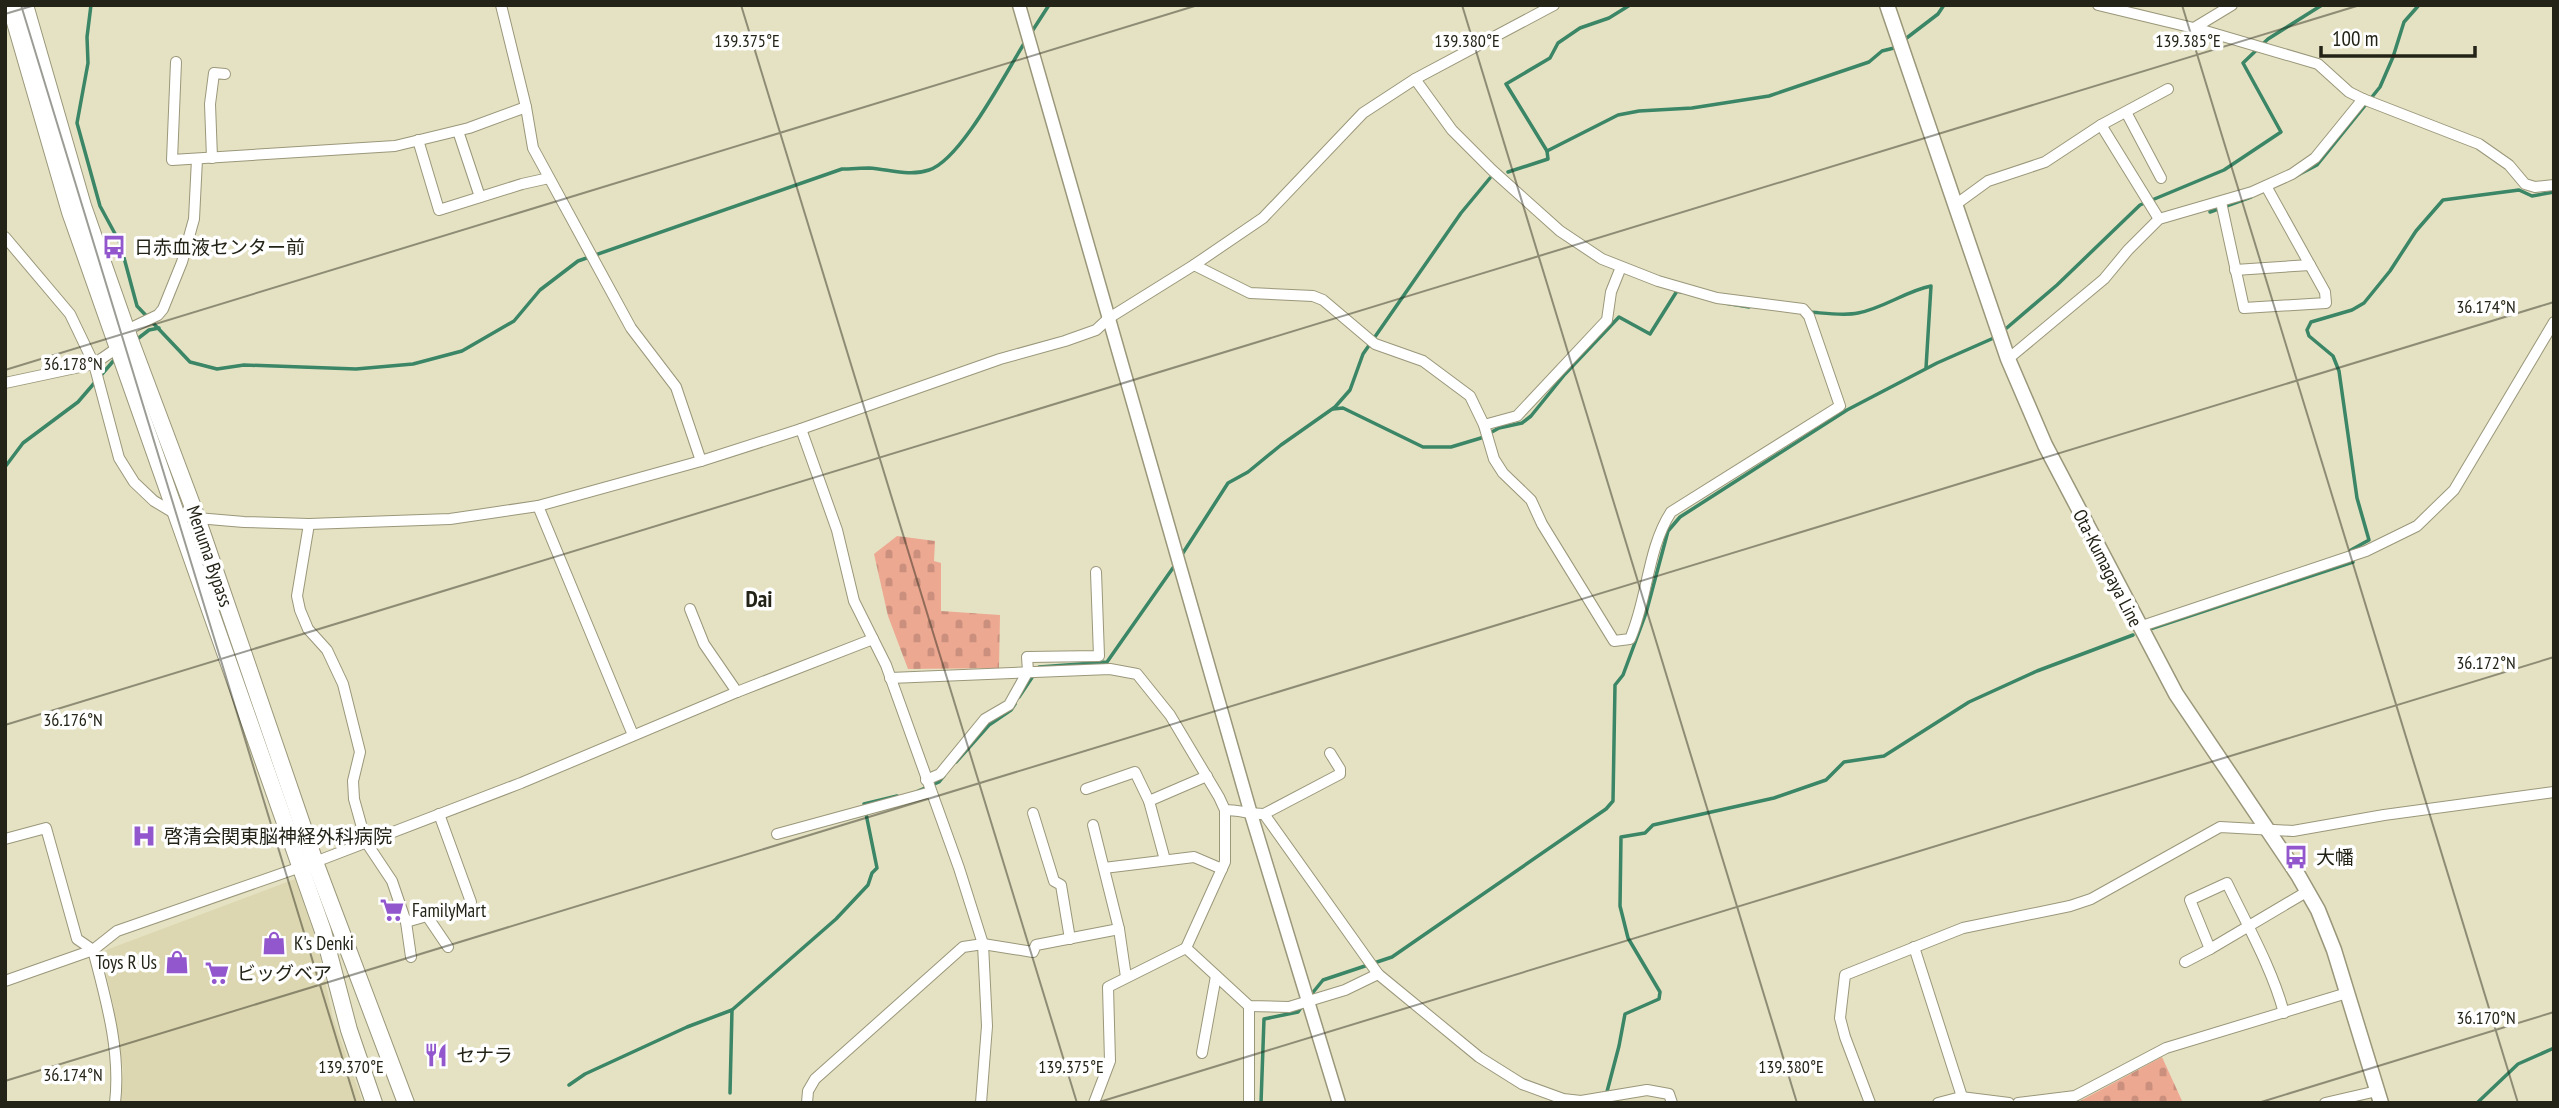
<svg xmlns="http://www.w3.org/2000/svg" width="2559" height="1108" viewBox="0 0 2559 1108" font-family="'PT Sans Narrow','Noto Sans JP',sans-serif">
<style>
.built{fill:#dcd7b1}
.cemetery{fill:url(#cemetery-stones)}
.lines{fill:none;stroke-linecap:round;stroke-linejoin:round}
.stream{stroke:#3a8666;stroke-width:3.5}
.minor-casing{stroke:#9a977a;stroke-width:12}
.tertiary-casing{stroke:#9a977a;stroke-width:15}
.secondary-casing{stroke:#9a977a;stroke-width:17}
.trunk-casing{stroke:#9a977a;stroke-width:18}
.minor{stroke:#fff;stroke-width:10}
.tertiary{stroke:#fff;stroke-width:12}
.secondary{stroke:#fff;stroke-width:14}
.trunk{stroke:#fff;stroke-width:16}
.ticks{fill:none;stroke:#242317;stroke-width:2;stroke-opacity:0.45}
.labels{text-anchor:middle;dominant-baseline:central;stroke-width:7;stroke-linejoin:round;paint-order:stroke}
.poi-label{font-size:19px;fill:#242317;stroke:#fff;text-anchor:start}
.street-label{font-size:19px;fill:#242317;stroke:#fff}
.quarter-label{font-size:23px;font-weight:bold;fill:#242317;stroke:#fff}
.ticks-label{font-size:18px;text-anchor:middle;fill:#242317;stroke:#fff;stroke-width:7;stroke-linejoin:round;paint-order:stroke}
</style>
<defs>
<pattern id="cemetery-stones" width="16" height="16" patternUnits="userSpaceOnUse" patternTransform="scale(1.75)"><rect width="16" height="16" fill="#eda892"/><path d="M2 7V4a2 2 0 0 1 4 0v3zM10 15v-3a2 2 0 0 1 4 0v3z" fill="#cb907d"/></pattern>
</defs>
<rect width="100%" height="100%" fill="#e5e2c3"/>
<path class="built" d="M295,879L317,942L333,1018L362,1100L360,1103H121L123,1069L117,1032L111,1011L114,1008L103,959L106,950Z"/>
<g class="cemetery">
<path d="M897,536L935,541L934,561L941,563V611L1000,615L999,668L908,669L888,616L874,554Z"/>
<path d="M2162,1057L2183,1103H2080V1101Z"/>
</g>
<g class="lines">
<g class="stream">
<path d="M91,5L87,37L88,63L77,123L100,206L120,243L137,306L190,362L217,369L244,365L356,369L413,364L462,351L514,321L540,290L578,261L842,169C851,169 861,168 869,168C888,169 909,177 929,170C961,160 1006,72 1025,42"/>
<path d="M1031,33L1049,5"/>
<path d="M1904,40L1938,14L1944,5"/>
<path d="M1547,151L1618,115L1639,111L1692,108L1769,96L1869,62L1882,51L1894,48"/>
<path d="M1508,172L1548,159L1547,151L1506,84L1550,58L1558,43L1580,28L1609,18L1630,5"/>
<path d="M2296,176L2317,165L2380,87L2393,57L2404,22L2419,5"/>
<path d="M2210,212L2251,197"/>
<path d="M1725,303L1749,307"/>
<path d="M1809,312C1824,313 1844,316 1858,313C1884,308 1906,291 1931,286L1926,368"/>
<path d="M2002,332L2057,285L2140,205L2224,170L2281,132L2243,63L2268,39L2322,5"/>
<path d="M136,340L149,330L159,328"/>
<path d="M1333,409L1343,408L1423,447H1451L1481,438L1499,428L1522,423L1531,416L1565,374L1619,317L1650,334L1677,291L1681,292"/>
<path d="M5,467L23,443L78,402L115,359"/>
<path d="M1181,556L1228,483L1248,472L1281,445L1335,407L1350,390L1363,354L1461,213L1490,178"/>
<path d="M2150,629L2353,562L2351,550L2369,540L2357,498L2339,371L2333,356L2309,336L2307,330L2311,322L2352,310L2364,303L2390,271L2416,231L2443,200L2519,190L2532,196L2554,192"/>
<path d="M1019,697L1039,667L1107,662L1175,565"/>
<path d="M956,762L989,725L1011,710L1015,704"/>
<path d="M918,791L939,782L944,776"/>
<path d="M1310,996L1323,980L1392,957L1606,809L1613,801L1615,685L1623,675L1646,613L1668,531L1680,517L1847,410L1937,363L1996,337"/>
<path d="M569,1085L585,1074L687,1027L732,1010L836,919L868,885L872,873L877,868L864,804L897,796"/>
<path d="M730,1093L732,1010"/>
<path d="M1261,1103L1264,1019L1298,1012L1303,1005"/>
<path d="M1604,1103L1619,1046L1625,1014L1659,999L1660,992L1628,938L1620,906L1621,837L1645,833L1653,825L1774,798L1826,780L1844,762L1884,756L1969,702L2037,671L2133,635"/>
<path d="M2477,1103L2518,1064L2554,1048"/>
</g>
<g class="minor-casing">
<g id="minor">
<path d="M501,5L526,107L533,148L631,328L676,387L701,461"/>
<path d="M2098,5L2202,30L2318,64L2349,92L2363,99L2479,144L2509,165L2525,184L2535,187L2554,185"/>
<path d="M2194,28L2232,5"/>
<path d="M176,62L172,160L395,146L469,128L526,107"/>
<path d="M2126,112L2161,178"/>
<path d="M2101,125L2159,219"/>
<path d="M458,131L480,197"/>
<path d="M418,140L439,210L522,184L549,178"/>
<path d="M212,158L210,104L214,73L225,74"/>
<path d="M2221,202L2244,308L2326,303L2325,292L2266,186"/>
<path d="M1955,205L1988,181L2045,162L2101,125L2168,89"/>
<path d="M5,237L70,314L94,364L119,458L134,482L154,501L174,513L197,518L244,522L309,524L450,519L538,506L701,461L801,429L1000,359L1065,341L1096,330L1109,318L1194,265L1263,218L1363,113L1415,79L1554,5"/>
<path d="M1194,265L1250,293L1313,296L1323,300L1375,344L1423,361L1470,396L1484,425L1494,459L1503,473L1531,500L1542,524L1614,641L1630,639C1648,598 1647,549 1671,512L1840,406L1809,316L1803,309L1717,298L1658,281L1602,259L1560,231L1492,170L1452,130L1415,79"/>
<path d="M2235,270L2310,265"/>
<path d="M127,330L158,315L163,309L182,262L194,219L197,159"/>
<path d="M2008,359L2104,279L2128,250L2159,219L2252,192L2292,174L2315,158L2363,99"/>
<path d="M5,383L94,364L117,348"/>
<path d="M1484,425L1517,416L1607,320L1611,292L1621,267"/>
<path d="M801,429L837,530L854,601L886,665L959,868L983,944L987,1026L981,1103"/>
<path d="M538,506L633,735"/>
<path d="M309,524L297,596L300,610L308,629L327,650L343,684L360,752L353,781L354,799L366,842L392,881L406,922L411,957"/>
<path d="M690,609L704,644L737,692"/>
<path d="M2139,627L2366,551L2417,526L2454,490L2554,322"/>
<path d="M890,678L1110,669L1137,674L1170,715L1219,797L1225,810C1239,810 1250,814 1264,814L1378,974L1479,1057L1522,1084L1563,1099L1581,1101L1647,1090L1669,1094L1672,1103"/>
<path d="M926,780L940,774L985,719L1009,705L1028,671L1027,657L1099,656L1096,572"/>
<path d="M1086,789L1135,772L1149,801L1165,860"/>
<path d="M1149,801L1207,776"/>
<path d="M1033,813L1054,881L1061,885L1070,939"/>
<path d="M439,814L471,902"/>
<path d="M1264,814L1340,774V769L1330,753"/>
<path d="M1093,825L1119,929L1126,977"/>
<path d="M777,834L931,792"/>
<path d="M5,839L46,828L77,939L93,950C106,1000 121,1051 115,1103"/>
<path d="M1104,868L1194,857L1222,869"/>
<path d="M406,922L427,916L448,947"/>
<path d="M1914,947L1964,1103"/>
<path d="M1186,948L1225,862V810"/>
<path d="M2185,962L2210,949"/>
<path d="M5,981L93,950L117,931L315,862L521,783L737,692L873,639"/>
<path d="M1249,1006V1103"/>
<path d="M2284,1013C2272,968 2247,925 2227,883L2190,900L2210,949L2308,891"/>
<path d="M1202,1053L1216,976"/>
<path d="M807,1103L808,1091L815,1079L963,947L983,944L1033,952L1036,945L1119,929"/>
<path d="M1094,1103L1110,1061L1108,987L1186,948L1249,1006L1289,1007L1345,990L1378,974"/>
<path d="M1870,1103L1845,1037L1840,1018L1845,975L1963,928L2070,906L2091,899L2220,827L2293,831L2384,815L2554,792"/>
<path d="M1938,1103L1961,1097L2009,1103"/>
<path d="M2018,1103L2075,1096L2166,1048L2347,993"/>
<path d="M2325,1103L2377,1091"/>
</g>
</g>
<g class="tertiary-casing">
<path id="tertiary" d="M1019,5L1251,814L1339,1103"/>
</g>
<g class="secondary-casing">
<path id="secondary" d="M1887,5L2008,359L2045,445L2176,694L2298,875L2318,910L2334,950L2381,1103"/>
</g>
<g class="trunk-casing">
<g id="trunk">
<path d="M10,5L70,212L323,931L349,1030L374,1103"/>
<path d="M25,5L83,206L129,337L197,518L315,862L406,1103"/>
</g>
</g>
<use href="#minor" class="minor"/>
<use href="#tertiary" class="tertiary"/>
<use href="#secondary" class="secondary"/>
<use href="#trunk" class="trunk"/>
</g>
<path class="ticks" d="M21,5L356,1103M741,5L1077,1103M1462,5L1797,1103M2182,5L2518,1103M5,14L35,5M5,370L1198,5M5,725L2360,5M5,1081L2554,302M1096,1103L2554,657M2258,1103L2554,1012"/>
<defs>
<g id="bus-bare" transform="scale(1.89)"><path d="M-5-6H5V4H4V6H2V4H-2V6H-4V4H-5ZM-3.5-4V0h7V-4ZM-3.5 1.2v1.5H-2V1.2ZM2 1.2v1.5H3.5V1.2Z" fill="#9256cd" stroke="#fff" stroke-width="2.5" paint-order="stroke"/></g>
<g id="hospital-bare" transform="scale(1.89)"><path d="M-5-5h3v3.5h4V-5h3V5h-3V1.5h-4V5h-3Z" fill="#9256cd" stroke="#fff" stroke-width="2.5" paint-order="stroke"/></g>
<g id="supermarket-bare" transform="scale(1.89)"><path d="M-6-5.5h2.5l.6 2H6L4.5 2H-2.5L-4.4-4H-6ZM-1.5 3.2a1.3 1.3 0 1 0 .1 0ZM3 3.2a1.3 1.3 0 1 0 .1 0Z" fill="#9256cd" stroke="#fff" stroke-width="2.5" paint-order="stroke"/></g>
<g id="shop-bare" transform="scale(1.89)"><path d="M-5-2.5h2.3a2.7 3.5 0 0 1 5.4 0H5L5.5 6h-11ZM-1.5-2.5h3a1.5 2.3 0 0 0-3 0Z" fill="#9256cd" stroke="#fff" stroke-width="2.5" paint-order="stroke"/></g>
<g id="restaurant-bare" transform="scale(1.89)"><path d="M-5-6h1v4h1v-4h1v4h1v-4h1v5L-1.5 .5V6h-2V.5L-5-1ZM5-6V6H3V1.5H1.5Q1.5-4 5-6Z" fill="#9256cd" stroke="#fff" stroke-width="2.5" paint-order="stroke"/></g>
</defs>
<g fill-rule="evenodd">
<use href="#bus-bare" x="114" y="247"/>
<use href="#hospital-bare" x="144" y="836"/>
<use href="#bus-bare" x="2296" y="857"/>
<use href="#supermarket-bare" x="392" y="910"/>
<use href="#shop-bare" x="274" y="943"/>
<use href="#shop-bare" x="177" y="962"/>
<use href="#supermarket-bare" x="217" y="973"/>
<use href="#restaurant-bare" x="436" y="1055"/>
</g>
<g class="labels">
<g class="poi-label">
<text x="134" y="247">日赤血液センター前</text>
<text x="164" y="836">啓清会関東脳神経外科病院</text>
<text x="2316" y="857">大幡</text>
<text x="412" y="910">FamilyMart</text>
<text x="294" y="943">K's Denki</text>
<text x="157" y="962" text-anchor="end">Toys R Us</text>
<text x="237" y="973">ビッグベア</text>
<text x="456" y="1055">セナラ</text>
</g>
<g class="street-label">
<text transform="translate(210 556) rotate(71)">Menuma Bypass</text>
<text transform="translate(2108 568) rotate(63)">Ota-Kumagaya Line</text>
</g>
<g class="quarter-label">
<text x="759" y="598">Dai</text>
</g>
</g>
<g class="ticks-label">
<text x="747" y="47">139.375°E</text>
<text x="1467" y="47">139.380°E</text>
<text x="2188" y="47">139.385°E</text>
<text x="2486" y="313">36.174°N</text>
<text x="73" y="370">36.178°N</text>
<text x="2486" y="669">36.172°N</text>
<text x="73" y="726">36.176°N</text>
<text x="2486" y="1024">36.170°N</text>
<text x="351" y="1073">139.370°E</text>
<text x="1071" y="1073">139.375°E</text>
<text x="1791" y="1073">139.380°E</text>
<text x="73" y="1081">36.174°N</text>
</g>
<rect width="2559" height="1108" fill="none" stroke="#242317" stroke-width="14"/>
<path d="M2321 46v10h154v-10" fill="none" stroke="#242317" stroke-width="3.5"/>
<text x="2332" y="46" font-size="21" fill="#242317" stroke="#ffffff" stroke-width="5" paint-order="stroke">100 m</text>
</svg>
